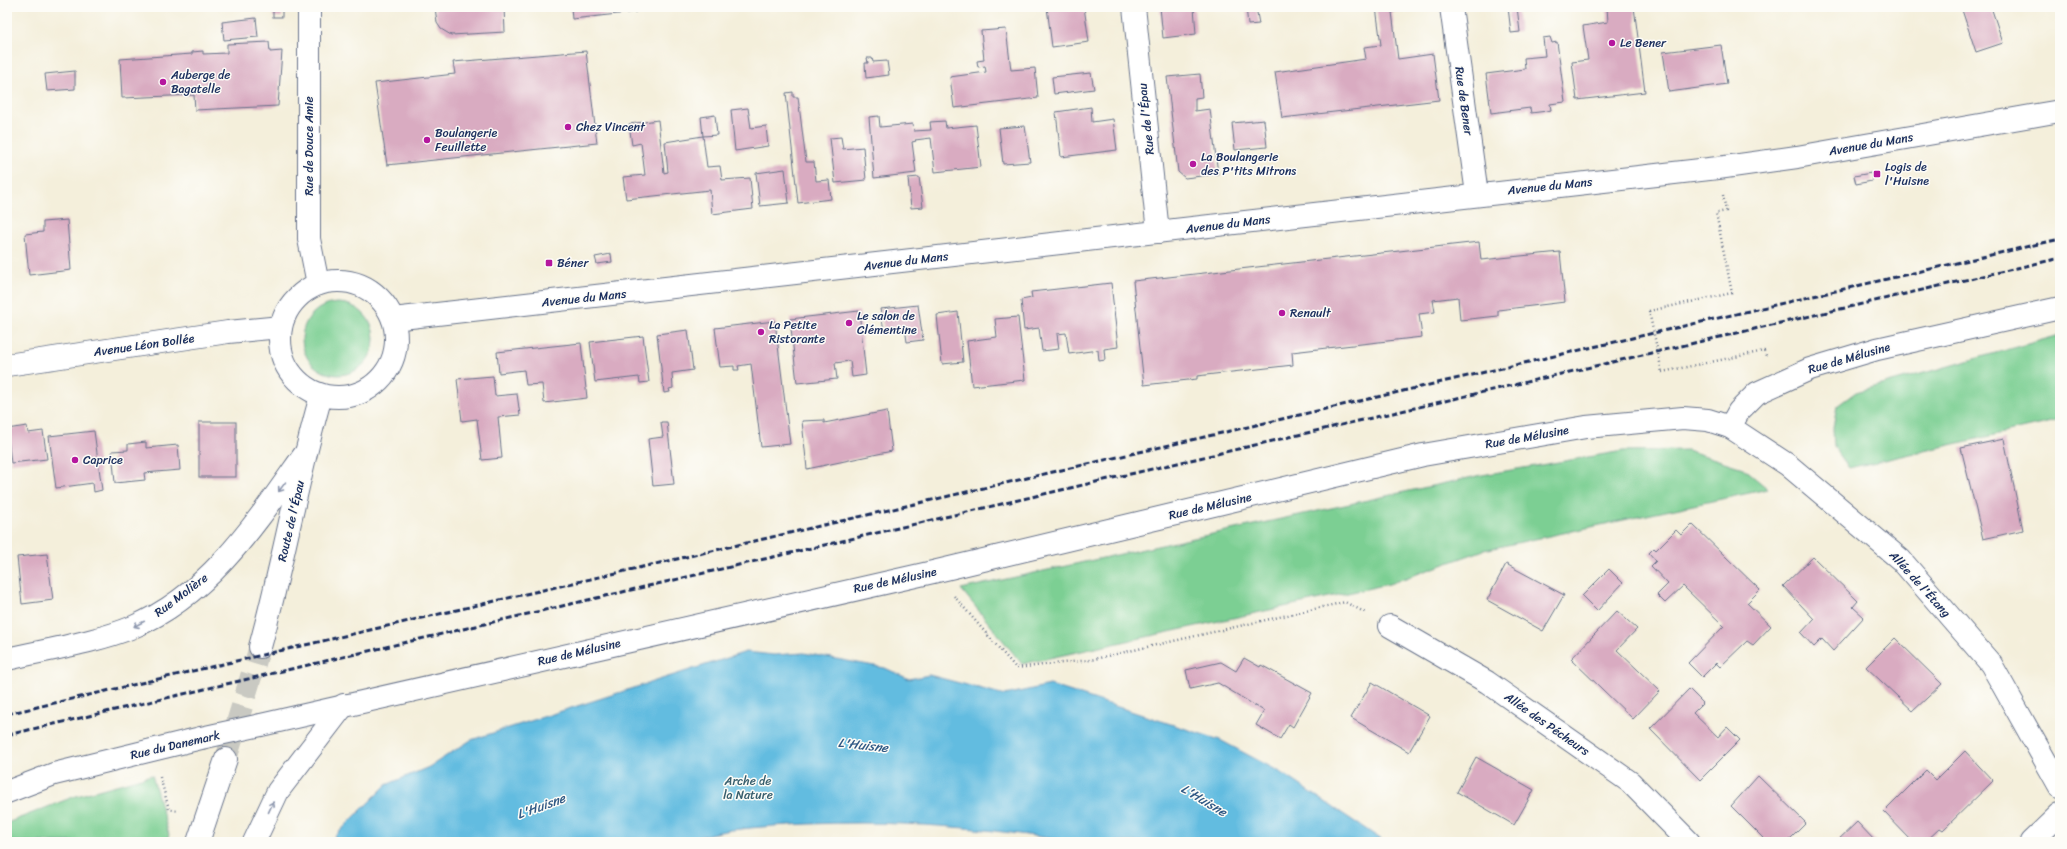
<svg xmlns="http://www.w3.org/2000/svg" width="2067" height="849" viewBox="0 0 2067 849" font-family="Sriracha,sans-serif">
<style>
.green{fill:#7bcf93;stroke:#4b7f78}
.water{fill:#62bce0;stroke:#3e769f}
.building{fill:#d9abc1}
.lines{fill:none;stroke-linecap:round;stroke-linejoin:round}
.tertiary-tunnel{stroke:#c9c9c2;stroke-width:22;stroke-dasharray:22 11;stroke-linecap:butt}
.minor-casing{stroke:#67728a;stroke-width:24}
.tertiary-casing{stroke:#67728a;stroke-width:24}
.primary-casing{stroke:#67728a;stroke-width:24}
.path{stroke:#67728a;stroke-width:2.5;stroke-dasharray:1 3;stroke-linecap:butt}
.minor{stroke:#fff;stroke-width:22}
.tertiary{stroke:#fff;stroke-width:22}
.primary{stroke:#fff;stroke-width:22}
.rail{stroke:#1b2f5e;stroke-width:3;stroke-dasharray:6 3;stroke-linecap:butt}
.minor-bridge-casing{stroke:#67728a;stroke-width:24;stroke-linecap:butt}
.path-bridge{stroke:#67728a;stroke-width:2.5;stroke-dasharray:1 3;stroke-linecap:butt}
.minor-bridge{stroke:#fff;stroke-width:22}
.oneway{stroke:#8d97ae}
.poi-dot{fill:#b5179e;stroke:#fdfcf7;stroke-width:1.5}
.labels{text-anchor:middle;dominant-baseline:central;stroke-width:3;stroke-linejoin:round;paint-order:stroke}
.poi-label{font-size:12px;fill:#1b2f5e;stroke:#fdfcf7;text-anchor:start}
.street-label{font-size:12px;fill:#1b2f5e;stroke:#fdfcf7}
.park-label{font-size:12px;fill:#385f6e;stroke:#fdfcf7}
.water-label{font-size:13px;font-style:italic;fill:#305985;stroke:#fdfcf7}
</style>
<rect width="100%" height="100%" fill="#fdfcf7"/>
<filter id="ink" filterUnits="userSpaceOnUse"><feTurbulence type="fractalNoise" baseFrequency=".025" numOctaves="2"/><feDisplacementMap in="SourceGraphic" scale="8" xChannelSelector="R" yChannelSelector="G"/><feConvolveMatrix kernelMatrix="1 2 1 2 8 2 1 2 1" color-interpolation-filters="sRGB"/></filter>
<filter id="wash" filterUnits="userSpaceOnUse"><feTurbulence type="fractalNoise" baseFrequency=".012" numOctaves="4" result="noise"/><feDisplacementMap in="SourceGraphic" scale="16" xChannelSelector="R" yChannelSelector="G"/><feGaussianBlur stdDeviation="0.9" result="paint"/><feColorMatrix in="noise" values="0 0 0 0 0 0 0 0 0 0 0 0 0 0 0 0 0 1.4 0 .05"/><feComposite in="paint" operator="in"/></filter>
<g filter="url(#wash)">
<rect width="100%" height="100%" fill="#f4efdb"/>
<g class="green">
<circle cx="338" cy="339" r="36"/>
<path d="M2060,335V420L1849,468L1834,447L1833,428L1837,406L1856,392Z"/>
<path d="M1687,450L1743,468L1768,489L1484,550L1389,584L1022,664L961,589L1482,475L1623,451Z"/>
<path d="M152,775L169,835L166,842H7V823L73,797Z"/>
</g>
<path class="water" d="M746,652L774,655L804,653L885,668L909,679L929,675L1005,695L1050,685L1220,740L1282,773L1385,842H1073C961,823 844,817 731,830C712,833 694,838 675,842H332L335,836L386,785L429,767L471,740Z"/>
<g id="blocks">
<g class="building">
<rect x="273" y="7" width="9" height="10"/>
<path d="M435,7H504L505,32L451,35L441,29L437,23Z"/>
<path d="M571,7H636V12L572,19Z"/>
<path d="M1047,7H1084L1089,42L1052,47Z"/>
<path d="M1160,7H1194L1196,34L1163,38Z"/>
<path d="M1246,7H1256L1259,24L1248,25Z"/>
<path d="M1376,7H1429L1392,12L1398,59L1433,54L1439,100L1282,118L1275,72L1366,59L1364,47L1381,45Z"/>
<path d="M1508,7H1517L1520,32L1511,33Z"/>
<path d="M1607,7H1634L1645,92L1577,100L1572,62L1588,60L1583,26L1608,22Z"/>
<path d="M1961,7H1991L2003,43L1976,52Z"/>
<path d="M256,18L258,37L224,40L222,22Z"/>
<path d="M1006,29L1011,70L1035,68L1038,98L954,108L950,77L986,72L985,66L978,67L977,61L984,60L981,31Z"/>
<path d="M1550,37L1552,43L1557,42L1565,102L1550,104L1551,110L1547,111L1531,113L1530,108L1491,113L1486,74L1525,69L1524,58L1545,56L1543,38Z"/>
<path d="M269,42L270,52L282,51L278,106L195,110L194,95L122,98L120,59L192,54V52L203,51V54L227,53V44Z"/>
<path d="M1721,45L1727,84L1669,92L1663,52Z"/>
<path d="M586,51L597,143L387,165L375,83L455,74L453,62Z"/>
<path d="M867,58H872L873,62L887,61L889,75L866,78L865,63H868Z"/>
<path d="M75,71V89L47,91L45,74Z"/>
<path d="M1091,73L1094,89L1054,94L1052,77Z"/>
<path d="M1200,74L1202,97L1195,98V111L1210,109L1218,174L1185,178L1178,172L1167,77Z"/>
<path d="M793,92V97H798L806,162H814L816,181L829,180L831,199L798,203L786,93Z"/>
<path d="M1091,107L1092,122L1113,119L1117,150L1061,157L1056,112Z"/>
<path d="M748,108L751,128L766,126L768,146L735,151L731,110Z"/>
<path d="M715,115L717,135L703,136L707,167L720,166L722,180L750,178L753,209L712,214L710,190L626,199L623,177L645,175L641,143L632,145L629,124L658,120L664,173L668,172L665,142L703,136L701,117Z"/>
<path d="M879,116L880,127L913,124L914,131L931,130L930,122L945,121L946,128L976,125L981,167L935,172L931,138L915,140L916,141L912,142L916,173L874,178L869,117Z"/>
<path d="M1264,120L1267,147L1235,150L1232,123Z"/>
<path d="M1025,126L1030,162L1003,164L999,128Z"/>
<path d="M841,137L843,149L863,147L866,180L835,183L830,138Z"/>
<path d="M785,169L789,203L760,206L756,173Z"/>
<path d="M1871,173L1872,181L1856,184L1854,176Z"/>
<path d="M919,177L923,207L911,208L908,178Z"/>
<path d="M67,220L71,270L29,275L25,234L43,232V222Z"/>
<path d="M1479,242L1481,260L1560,252L1565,302L1498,310V316L1460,320L1458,297L1433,300L1435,312L1419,314L1422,337L1292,352L1293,365L1197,376V379L1144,385L1133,281Z"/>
<path d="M611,254L612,262L597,264L595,257Z"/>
<path d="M1111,283L1118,347L1104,349L1105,360L1099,361L1098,350L1069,354L1066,333L1057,334L1059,349L1042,351L1039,328L1024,330L1021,300L1032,298L1031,292Z"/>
<path d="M918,305L923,340L907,342L905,327L884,330L880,309Z"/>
<path d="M859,311L866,375L852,377L850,361L835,363L837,379L797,383L790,319Z"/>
<path d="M958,312L963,362L942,364L937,315Z"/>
<path d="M1018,317L1025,380L972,386L967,341L997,337L995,319Z"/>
<path d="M775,321L790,444L761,447L751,364L738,366L739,370H734V366L720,367L715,328Z"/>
<path d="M688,330L693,370L672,373L673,388L669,389L670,392L664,393L657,334Z"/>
<path d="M643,336L649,382L640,383L639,377L595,382L590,342Z"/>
<path d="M581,343L587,398L544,403L542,384L526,385L524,370L499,373L497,352Z"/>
<path d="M493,376L495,396L517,394L520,415L498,417L502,458L482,460L477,419L462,421L457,379Z"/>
<path d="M887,411L892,451L807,469L802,421L824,420V423Z"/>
<rect x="199" y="422" width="37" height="55"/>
<path d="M661,422H667L674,484L653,486L648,439L663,437Z"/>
<path d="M27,426L28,433L43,431L47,459L11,463L7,429Z"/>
<path d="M94,431L102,490L94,492L93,483L56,488L49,436Z"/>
<path d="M2004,439L2023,530L1983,539L1961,448Z"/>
<path d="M146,442V448L178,445L180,470L144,473L145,480L115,483L112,451L128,450V444Z"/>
<path d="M1692,524L1760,590L1747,603L1771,626L1753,645L1747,641L1720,667L1716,663L1702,677L1688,663L1724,626L1683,586L1665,603L1657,595L1668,584L1651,566L1656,561L1649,553L1654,548L1656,550L1676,530L1681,535Z"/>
<path d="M47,554L53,600L22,604L17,557Z"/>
<path d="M1813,557L1858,601L1853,607L1864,617L1833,651L1822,639L1814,647L1801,633L1814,619L1783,586Z"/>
<path d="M1506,564L1564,595L1543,631L1487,600Z"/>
<path d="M1609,569L1623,583L1597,611L1582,596Z"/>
<path d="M1617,611L1637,629L1617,650L1660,691L1633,719L1571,659Z"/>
<path d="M1895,638L1942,684L1913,711L1866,667Z"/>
<path d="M1244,658L1260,667L1261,665L1312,693L1293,727L1289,724L1280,739L1256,725L1264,711L1218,683L1190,689L1186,670L1221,662L1236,671Z"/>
<path d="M1372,682L1430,716L1409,752L1351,718Z"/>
<path d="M1689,689L1703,703L1693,713L1718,737L1727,727L1740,740L1700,780L1650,729Z"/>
<path d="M1965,751L1993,781L1943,830L1940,828L1925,842H1913L1884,812L1926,770L1936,780Z"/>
<path d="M1476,757L1534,790L1514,825L1457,792Z"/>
<path d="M1758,776L1806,823L1787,842H1767L1731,806Z"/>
<path d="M1857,822L1876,842H1836Z"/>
</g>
</g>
</g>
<g filter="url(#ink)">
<use href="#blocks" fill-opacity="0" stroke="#67728a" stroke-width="1"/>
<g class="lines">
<path class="tertiary-tunnel" d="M226,759L260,647"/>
<g class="minor-casing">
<g id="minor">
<path d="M309,7V239L318,284"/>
<path d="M1134,7L1158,232"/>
<path d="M1451,7L1477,194"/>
<path d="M1730,427L1788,465L1901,560L1991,664L2060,787"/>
<path d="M1390,626L1487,682L1630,782L1689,842"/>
<path d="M7,659C49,649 94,643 133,627C210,595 258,520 304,455"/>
<path d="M261,725L933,572L1423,455L1586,427L1683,418L1708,420L1730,427L1739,411L1757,393L1810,369L1877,349L2060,308"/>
<path d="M7,792L54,774L201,738"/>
<path d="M254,842L278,791L344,705"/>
<path d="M2031,842L2060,814"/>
</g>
</g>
<g class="tertiary-casing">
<g id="tertiary">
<path d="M260,647C283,564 297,479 321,396"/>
<path d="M198,842L226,759"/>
</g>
</g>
<g class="primary-casing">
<g id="primary">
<circle cx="338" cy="339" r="58"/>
<path d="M393,319L1718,168L1797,157L2060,111"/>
<path d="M7,365L228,332L281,327"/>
</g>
</g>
<g class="path">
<path d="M1649,311L1732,293L1716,213L1726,211L1723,195"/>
<path d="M1662,372L1764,351L1767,358"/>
<path d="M954,596L1016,668L1090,660L1345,602L1366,613"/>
<path d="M160,777L169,809L179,811"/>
</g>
<use href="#minor" class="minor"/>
<use href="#tertiary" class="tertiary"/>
<use href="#primary" class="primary"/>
<g class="rail">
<path d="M7,714L2060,239"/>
<path d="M7,735L2060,258"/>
</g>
<g class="minor-bridge-casing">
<path id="minor-bridge" d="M201,738L261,725"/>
</g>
<path class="path-bridge" d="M1649,311L1662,372"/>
<use href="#minor-bridge" class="minor-bridge"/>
</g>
<defs><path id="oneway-shaft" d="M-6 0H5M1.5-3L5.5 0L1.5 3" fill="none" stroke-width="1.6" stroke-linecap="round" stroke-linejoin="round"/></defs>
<g class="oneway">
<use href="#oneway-shaft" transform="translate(282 487) rotate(126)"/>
<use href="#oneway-shaft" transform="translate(139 624) rotate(153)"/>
<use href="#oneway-shaft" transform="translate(271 807) rotate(-65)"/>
</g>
</g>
<g class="poi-dot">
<circle cx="1612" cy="43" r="4"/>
<circle cx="163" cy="82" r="4"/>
<circle cx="568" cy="127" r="4"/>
<circle cx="427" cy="140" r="4"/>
<circle cx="1193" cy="164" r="4"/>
<rect x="1873" y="170" width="8" height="8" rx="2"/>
<rect x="545" y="259" width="8" height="8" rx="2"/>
<circle cx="1282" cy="313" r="4"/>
<circle cx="849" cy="323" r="4"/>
<circle cx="761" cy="332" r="4"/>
<circle cx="75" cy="460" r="4"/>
</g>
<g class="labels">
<g class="poi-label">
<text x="1620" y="43">Le Bener</text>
<text x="171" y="75">Auberge de<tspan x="171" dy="14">Bagatelle</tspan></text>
<text x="576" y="127">Chez Vincent</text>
<text x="435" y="133">Boulangerie<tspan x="435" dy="14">Feuillette</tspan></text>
<text x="1201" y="157">La Boulangerie<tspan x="1201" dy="14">des P'tits Mitrons</tspan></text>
<text x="1885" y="167">Logis de<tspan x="1885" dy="14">l'Huisne</tspan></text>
<text x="557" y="263">Béner</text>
<text x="1290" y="313">Renault</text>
<text x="857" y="316">Le salon de<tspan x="857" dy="14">Clémentine</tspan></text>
<text x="769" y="325">La Petite<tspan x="769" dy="14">Ristorante</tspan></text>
<text x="83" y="460">Caprice</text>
</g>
<g class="street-label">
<text transform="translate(1464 101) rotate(82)">Rue de Bener</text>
<text transform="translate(1146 119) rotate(-96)">Rue de l'Épau</text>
<text transform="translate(1871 144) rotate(-10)">Avenue du Mans</text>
<text transform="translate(309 146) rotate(-90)">Rue de Douce Amie</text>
<text transform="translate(1550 186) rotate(-6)">Avenue du Mans</text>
<text transform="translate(1228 224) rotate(-7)">Avenue du Mans</text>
<text transform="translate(906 261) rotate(-7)">Avenue du Mans</text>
<text transform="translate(584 298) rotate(-6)">Avenue du Mans</text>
<text transform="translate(144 345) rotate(-8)">Avenue Léon Bollée</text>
<text transform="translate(1849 358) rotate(-16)">Rue de Mélusine</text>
<text transform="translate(1527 437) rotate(-10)">Rue de Mélusine</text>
<text transform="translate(1210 506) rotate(-13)">Rue de Mélusine</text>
<text transform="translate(291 521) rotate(-77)">Route de l'Épau</text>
<text transform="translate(895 580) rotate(-12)">Rue de Mélusine</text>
<text transform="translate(1920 584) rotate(48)">Allée de l'Étang</text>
<text transform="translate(181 595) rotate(-37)">Rue Molière</text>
<text transform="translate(579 652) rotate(-13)">Rue de Mélusine</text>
<text transform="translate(1547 724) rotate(35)">Allée des Pécheurs</text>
<text transform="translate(175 745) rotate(-13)">Rue du Danemark</text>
</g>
<g class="park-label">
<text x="748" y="781">Arche de<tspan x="748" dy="14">la Nature</tspan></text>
</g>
<g class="water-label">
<text transform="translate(863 745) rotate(6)">L'Huisne</text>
<text transform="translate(1204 800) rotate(31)">L'Huisne</text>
<text transform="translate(541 806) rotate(-20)">L'Huisne</text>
</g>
</g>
<rect width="2067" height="849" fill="none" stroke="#fdfcf7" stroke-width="24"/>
</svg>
